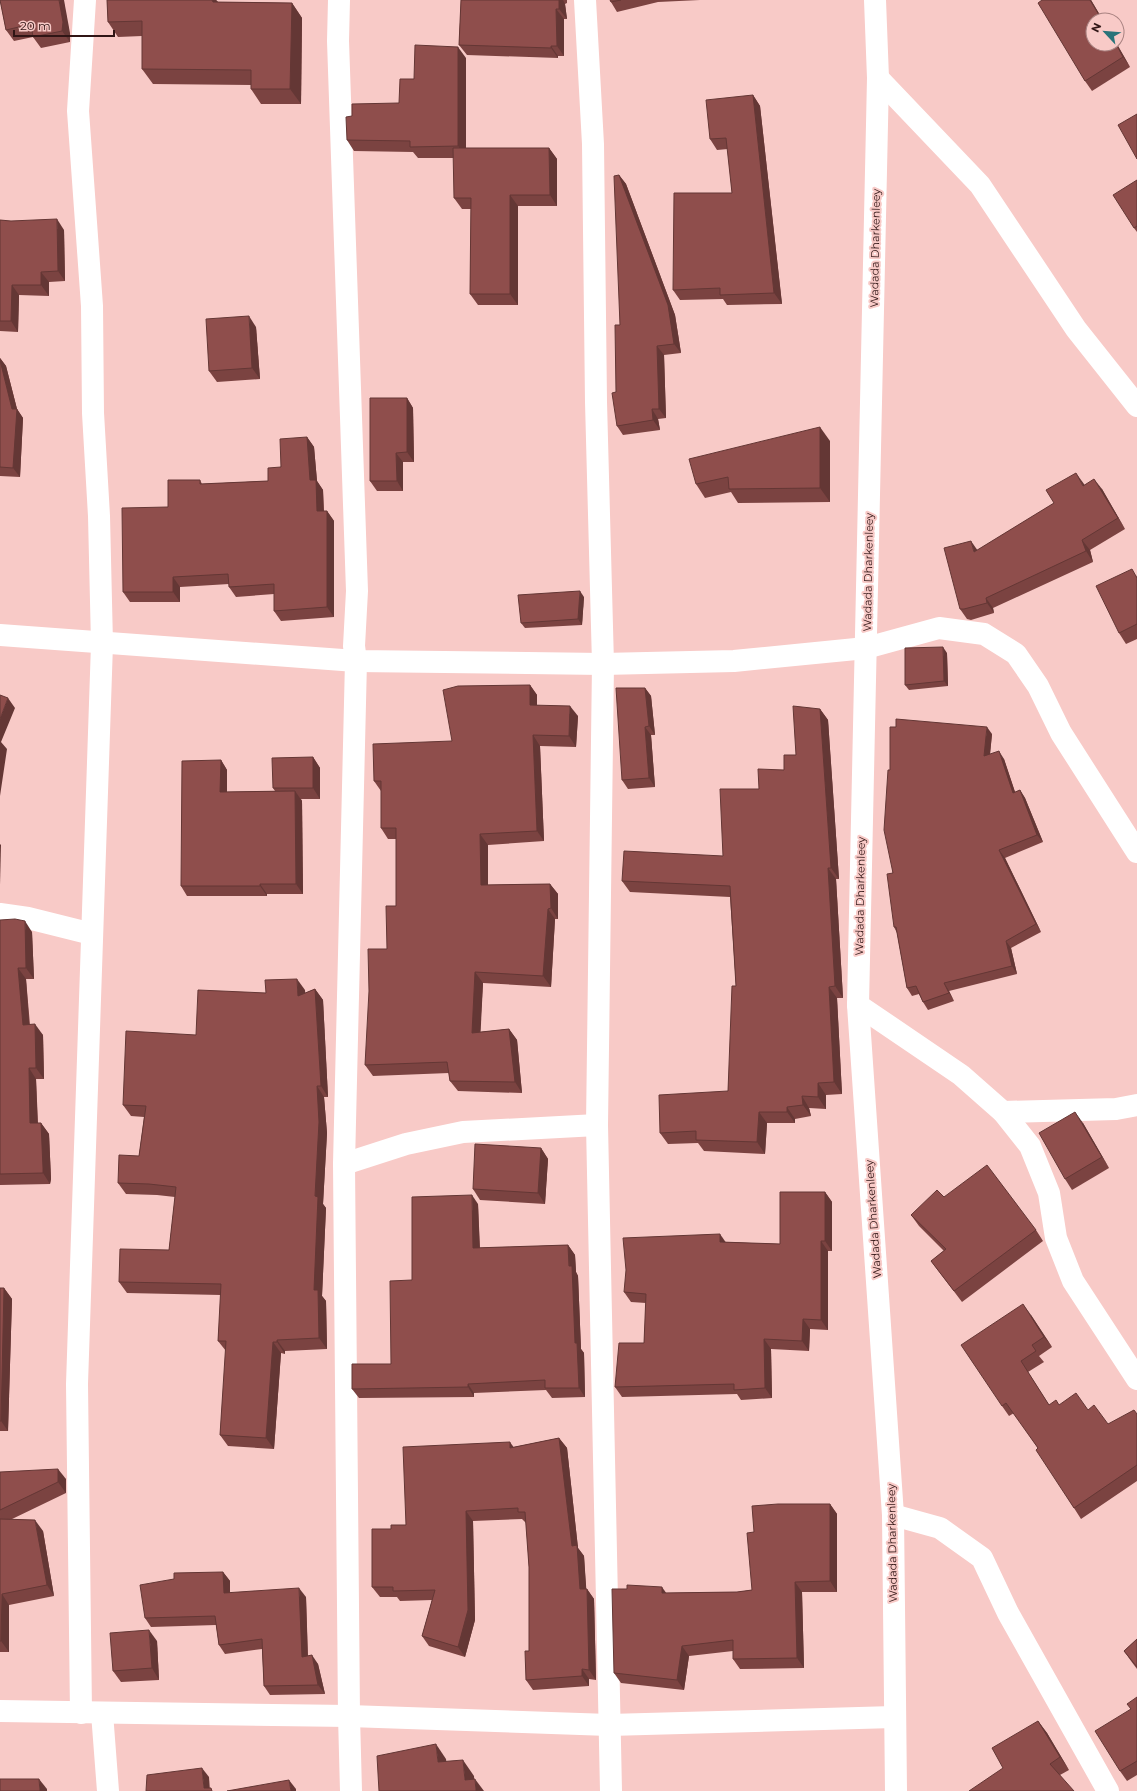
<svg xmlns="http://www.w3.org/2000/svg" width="1137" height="1791" viewBox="0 0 1137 1791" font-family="Montserrat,sans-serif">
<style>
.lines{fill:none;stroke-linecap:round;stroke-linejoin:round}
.street{stroke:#fff;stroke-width:22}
.secondary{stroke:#fff;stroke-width:22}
.wall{fill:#7b4341}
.shaded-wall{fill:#643735}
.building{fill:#8f4e4c;stroke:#643735}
.labels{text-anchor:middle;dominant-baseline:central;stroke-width:4;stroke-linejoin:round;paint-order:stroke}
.street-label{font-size:11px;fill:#301515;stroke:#f8cac7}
</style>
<rect width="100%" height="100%" fill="#f8cac7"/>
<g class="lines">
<g class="street">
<path d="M339,0L338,41L357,591L354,646L356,661L344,1164L349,1716L351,1791"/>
<path d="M585,0L593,144L596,402L603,664L597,1125L611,1791"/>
<path d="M878,78L980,185L1076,329L1137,406"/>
<path d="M0,635L356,661L603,664L734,661L866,648L939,628L984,634L1016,654L1038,686L1061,733L1137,852"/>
<path d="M0,914L28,918L92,934"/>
<path d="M858,1005L961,1075L1003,1112L1030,1146L1049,1193L1056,1238L1073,1281L1137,1379"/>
<path d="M1003,1112L1116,1109L1137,1105"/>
<path d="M344,1164L406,1144L463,1132L597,1125"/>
<path d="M893,1515L940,1528L982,1558L1008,1613L1108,1791"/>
<path d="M0,1711L349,1716L609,1725L894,1717"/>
<path d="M81,1713L77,1384L102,644L99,516L93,413L92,306L78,111L85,0"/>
<path d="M102,1713L108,1791"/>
</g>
<path class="secondary" d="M875,0L878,78L858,1005L893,1515L896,1791"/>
</g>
<g class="wall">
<path d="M0,0L70,33V42L41,48L33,37L14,41L6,30Z"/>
<path d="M107,0H216L218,2L292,3L302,18L301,104H261L251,89V85L153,84L142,69V36L118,37L108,22Z"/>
<path d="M461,0H567V3L565,4L567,19H564V56H558V58L467,55L459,45Z"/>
<path d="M610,0H700L658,2L617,12L611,2Z"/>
<path d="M1042,0H1091L1130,67L1092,91L1085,81Z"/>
<path d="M466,58V148H549L557,159V206H518V305H478L470,294L471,209H462L454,198V158H418L413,152L354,151L347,140L352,116L399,103L414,79Z"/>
<path d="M753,95L760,106L782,304L727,305L723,299L680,300L673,290L732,193L728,149L717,150L710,139Z"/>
<path d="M619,175L626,184L675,315L681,353L664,355L666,418L658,419L660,430L623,435L617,426L616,392L620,325Z"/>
<path d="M1137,180V232L1134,228Z"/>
<path d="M0,220L64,230L65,281L49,282V296L19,295L18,332L0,331Z"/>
<path d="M256,327L260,379L217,382L209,371Z"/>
<path d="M0,358L6,366L17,409L23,418L20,477L0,476Z"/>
<path d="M407,398L413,408L414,462H403V491H377L370,481Z"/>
<path d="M307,437L314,447L317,481L323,490L324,511H327L334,521V617L281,621L274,611V594L236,597L229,587V584L180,587V602H130L123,592L168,507L200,480L202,484L268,481Z"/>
<path d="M830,441V502L738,503L731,492L705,498L696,484Z"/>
<path d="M1084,485L1102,489L1125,529L1090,550L1093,562L993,608L994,613L971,620L967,619L960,609L978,550Z"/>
<path d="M1137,575V639L1126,644L1119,633Z"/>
<path d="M584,597L582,625L525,628L521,623Z"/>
<path d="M947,653L948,686L909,690L905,685Z"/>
<path d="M530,685L537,695V705L578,716L576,747L540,746L544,841L488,845V885L550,884L558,894V919H555L551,987L483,983L480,1032L509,1029L517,1040L522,1093L458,1091L450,1081L449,1073L373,1076L365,1065L387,949L396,906V839H388L381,828V791L374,781L452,741Z"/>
<path d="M645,688L651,696L655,735H651L655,787L628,789L622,780Z"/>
<path d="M820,709L828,720L839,879H836L843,998H837L842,1094L826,1095V1109L809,1108L811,1116L795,1119V1123H767L765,1154L704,1151L698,1143L668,1144L660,1133L728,1091L736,986L730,897L630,892L622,881L723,856L759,789L784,770L796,755Z"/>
<path d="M992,734L990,754L1004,759L1015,792L1020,790L1025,798L1043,842L1005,858L1041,932L1011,948L1017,974L949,991L954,1001L928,1010L923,1002L919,994L912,996L907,988L897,933L894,927L890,770Z"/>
<path d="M313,757L320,768V799H301L302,801L303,894H267V896H187L181,886L221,760L227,770V792L275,791L273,788Z"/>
<path d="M0,920L32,932L34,979H26L30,1025L43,1035L44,1079H36L38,1123H41L49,1134L51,1179L50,1184L0,1185Z"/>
<path d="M315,989L323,1000L328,1097H324L327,1133L323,1204L326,1208L322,1296L326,1301L327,1349L285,1351V1354L281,1353L274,1449L228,1446L220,1435L226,1351L218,1341L221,1295L127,1293L119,1282L169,1250L175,1197L157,1195L126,1194L118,1183L139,1156L144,1117L131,1116L123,1105L196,1035L266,993L305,990V993Z"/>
<path d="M1083,1123L1109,1168L1072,1190L1065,1179Z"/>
<path d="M541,1148L548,1159L545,1204L480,1200L473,1189Z"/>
<path d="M825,1192L832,1202V1251H828V1330L810,1329L809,1351L771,1349L772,1398L741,1400L737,1394L622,1397L615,1387L644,1343L646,1303L631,1302L624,1292L726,1242L780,1244Z"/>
<path d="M944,1197L1036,1230L1043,1241L962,1302L931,1261L944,1251L919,1226L911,1215Z"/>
<path d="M478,1204L480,1248L568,1245L575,1255L576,1272L578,1276L581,1349L584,1353L585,1397L552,1398L546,1390L474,1393V1397L359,1398L352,1389L391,1364L412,1280Z"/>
<path d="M0,1288H4L12,1299L8,1431H0Z"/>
<path d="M1031,1315L1052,1347L1039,1356L1044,1362L1028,1372L1049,1405H1059L1088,1410L1108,1424L1137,1414V1481L1081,1519L1074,1508L1038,1448L1014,1413L1009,1416L1002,1406Z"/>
<path d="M559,1438L567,1448L578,1548L584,1556L586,1589H587L594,1599L596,1680L589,1679V1686L533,1690L526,1680L529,1651V1567L526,1523L522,1519L473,1521L475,1620L465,1657L429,1646L422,1636L432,1600L400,1601L397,1597H380L372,1587L391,1529L406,1525L514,1447Z"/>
<path d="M0,1472L66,1479V1493L10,1520L43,1531L54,1596L9,1605V1652H0Z"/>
<path d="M830,1504L837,1514V1592H802L804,1668L740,1669L733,1659V1651L689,1656L684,1690L621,1683L614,1673L666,1593L737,1592L752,1590L754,1532Z"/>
<path d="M223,1572L230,1581V1593L306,1597L308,1656L318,1664L325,1694L270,1695L264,1686L262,1649L225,1654L219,1645L216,1625L151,1627L145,1618Z"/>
<path d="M1137,1639V1669L1131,1661L1124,1651Z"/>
<path d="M157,1641L159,1680L121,1682L113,1671Z"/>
<path d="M1137,1697V1775L1127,1781L1120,1771L1131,1709Z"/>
<path d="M1038,1721L1047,1733L1069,1770L1060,1775L1003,1768Z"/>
</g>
<g class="shaded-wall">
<path d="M59,0H64L70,33V42L62,31Z"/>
<path d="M212,0H216L218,2H213Z"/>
<path d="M559,0H563L565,4L567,19L559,9Z"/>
<path d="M1090,0H1091L1103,20H1102Z"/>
<path d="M292,3L302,18L301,104L290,89Z"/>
<path d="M556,9L564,19V56L557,46Z"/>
<path d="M1116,44H1117L1130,67L1123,57Z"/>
<path d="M551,46L558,56V58L551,48Z"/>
<path d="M458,47L466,58V157L458,146Z"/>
<path d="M753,95L760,106L782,304L774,293Z"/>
<path d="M549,148L557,159V206L550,195Z"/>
<path d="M619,175L626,184L675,315L681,353L674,344Z"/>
<path d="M510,195L518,206V305L510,294Z"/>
<path d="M57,219L64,230L65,281L58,271Z"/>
<path d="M41,272L49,282V296L41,285Z"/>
<path d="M12,285L19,295L18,332L11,321Z"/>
<path d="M249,316L256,327L260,379L252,368Z"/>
<path d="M657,346L664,355L666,418L659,409Z"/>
<path d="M0,358L6,366L17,409L23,418L20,477L13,468L12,409L0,360Z"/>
<path d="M407,398L413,408L414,462L407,452Z"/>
<path d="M652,409L658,419L660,430L653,420Z"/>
<path d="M820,427L830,441V502L820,488Z"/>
<path d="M307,437L314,447L317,481L323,490L324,521L317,511L310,480Z"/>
<path d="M396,453L403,462V491L397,481Z"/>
<path d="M1076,473L1084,484L1090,496L1083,486Z"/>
<path d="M1094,479L1102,489L1125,529L1118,518Z"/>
<path d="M327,511L334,521V617L327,607Z"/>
<path d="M1082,540L1090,550L1093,562L1086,551Z"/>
<path d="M971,541L978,551L974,552Z"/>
<path d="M173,577L180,587V602L173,592Z"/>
<path d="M580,591L584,597L582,625L578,619Z"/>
<path d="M986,598L993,608L994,613L987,603Z"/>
<path d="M943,647L947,653L948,686L944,681Z"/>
<path d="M530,685L537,695V715L530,705Z"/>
<path d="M645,688L651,696L655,735L649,726Z"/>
<path d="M8,698L15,708L1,742L7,749L0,796V719Z"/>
<path d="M570,706L578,716L576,747L569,736Z"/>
<path d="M820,709L828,720L839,879L831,868Z"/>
<path d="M645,727L651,735L655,787L649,778Z"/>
<path d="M987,727L992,734L989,764L984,756Z"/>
<path d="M533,735L540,746L544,841L537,831Z"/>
<path d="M999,751L1004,759L1018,801L1013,793Z"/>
<path d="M313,757L320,768V799L313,788Z"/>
<path d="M221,760L227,770V802L220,792Z"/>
<path d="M1020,790L1025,798L1043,842L1037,835Z"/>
<path d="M295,791L302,801L303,894L296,884Z"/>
<path d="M480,834L488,845V896L481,885Z"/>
<path d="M0,844L1,845L0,885Z"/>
<path d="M999,850L1005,858L1041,932L1036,924Z"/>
<path d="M828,868L836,879L843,998L835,986Z"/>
<path d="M260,884L267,894V896L260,886Z"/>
<path d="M550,884L558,894V919L551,908Z"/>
<path d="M548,909L555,919L551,987L543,976Z"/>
<path d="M25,921L32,932L34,979L26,968Z"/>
<path d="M1006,941L1011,948L1017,974L1012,966Z"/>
<path d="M18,968L26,979L30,1036L23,1025Z"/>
<path d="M475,972L483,983L480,1044L472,1033Z"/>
<path d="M297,979L305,990L306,1007L298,996Z"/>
<path d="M944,983L949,991L954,1001L949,993Z"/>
<path d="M829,987L837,998L842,1094L834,1082Z"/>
<path d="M315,989L323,1000L328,1097L321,1086Z"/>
<path d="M35,1024L43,1035L44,1079L36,1068Z"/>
<path d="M509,1029L517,1040L522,1093L515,1082Z"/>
<path d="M29,1068L36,1079L38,1134L30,1123Z"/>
<path d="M818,1083L826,1095V1109L818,1097Z"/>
<path d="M317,1086L324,1097L327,1133L323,1204L326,1208L322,1296L326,1301L327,1349L319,1338L314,1290Z"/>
<path d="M802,1096L809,1108L811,1116L803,1105Z"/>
<path d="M787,1107L795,1119V1123L787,1112Z"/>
<path d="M759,1112L767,1123L765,1154L757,1142Z"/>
<path d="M1075,1112L1083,1123L1109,1168L1102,1157Z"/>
<path d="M41,1123L49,1134L51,1179L50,1184L43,1173Z"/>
<path d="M541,1148L548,1159L545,1204L538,1193Z"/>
<path d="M825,1192L832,1202V1251L825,1241Z"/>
<path d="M472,1195L478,1204L480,1258L473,1248Z"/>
<path d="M720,1234L727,1244L720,1242Z"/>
<path d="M821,1241L828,1251V1330L821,1320Z"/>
<path d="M568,1245L575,1255L576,1272L578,1276L581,1349L584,1353L585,1397L579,1388L575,1343Z"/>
<path d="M4,1288L12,1299L8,1431L1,1421Z"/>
<path d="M1023,1304L1031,1315L1052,1347L1044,1337Z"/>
<path d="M803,1319L810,1329L809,1351L802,1341Z"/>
<path d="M764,1339L771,1349L772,1398L765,1388Z"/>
<path d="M277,1340L285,1351V1354L277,1342Z"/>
<path d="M273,1342L281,1353L274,1449L266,1438Z"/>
<path d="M468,1384L474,1393V1397L468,1387Z"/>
<path d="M559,1438L567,1448L578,1548L584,1556L587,1599L580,1589L572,1546Z"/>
<path d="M510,1442L517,1452L510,1448Z"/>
<path d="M58,1469L66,1479V1493L58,1482Z"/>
<path d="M830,1504L837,1514V1592L830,1581Z"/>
<path d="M466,1511L473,1521L475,1620L465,1657L458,1647Z"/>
<path d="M35,1520L43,1531L54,1596L47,1585Z"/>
<path d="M223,1572L230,1581V1602L224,1593Z"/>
<path d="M795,1582L802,1592L804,1668L797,1658Z"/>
<path d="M662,1587L669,1597L662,1593Z"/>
<path d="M299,1588L306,1597L308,1666L302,1657Z"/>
<path d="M587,1589L594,1599L596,1680L589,1670Z"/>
<path d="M2,1594L9,1605V1652L1,1641Z"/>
<path d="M149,1630L157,1641L159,1680L152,1668Z"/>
<path d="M682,1646L689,1656L684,1690L677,1680Z"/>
<path d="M312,1655L318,1664L325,1694L318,1685Z"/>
<path d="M582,1669L589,1679V1686L582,1676Z"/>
<path d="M1038,1721L1047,1733L1069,1770L1060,1757Z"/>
<path d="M436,1744L446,1759L448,1778L438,1762Z"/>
<path d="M463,1760L474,1776L475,1791L465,1780Z"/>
<path d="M202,1768L209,1777L210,1791L204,1788Z"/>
<path d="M39,1779L47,1789V1791H40Z"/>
<path d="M475,1779L484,1791H476Z"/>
<path d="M289,1780L296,1789V1791H291Z"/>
</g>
<g class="building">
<path d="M0,0H59L63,22L62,31L33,37L31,24L6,30Z"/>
<path d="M107,0H212L213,2L292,3L290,89H251V70L142,69V21L108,22Z"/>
<path d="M461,0H559V9H556L557,46H551V48L459,45Z"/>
<path d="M610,0H621L611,2Z"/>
<path d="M1042,0H1090L1102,20H1093V44H1116L1123,57L1085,81L1038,3Z"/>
<path d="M415,45L458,47V146L410,147V141L347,140L346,117L352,116V104L399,103L400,79H414Z"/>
<path d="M753,95L774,293L720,295V288L673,290L674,193H732L726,138L710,139L706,100Z"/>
<path d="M1137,114V159L1118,125Z"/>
<path d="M453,148H549L550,195H510V294H470L471,198H454Z"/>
<path d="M619,175L668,305L674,344L657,346L659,409H652L653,420L617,426L612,393L616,392L615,325H620L614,176Z"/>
<path d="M1137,180V226L1134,228L1113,195Z"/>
<path d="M57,219L58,271L41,272V285H12L11,321H0V220L11,221Z"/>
<path d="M249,316L252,368L209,371L206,319Z"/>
<path d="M0,360L12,409H17L13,468L0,467Z"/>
<path d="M370,398H407V452L396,453L397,481H370Z"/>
<path d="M820,427V488L729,489L728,477L696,484L689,459Z"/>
<path d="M307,437L310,480H316L317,511H327V607L274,611V584L229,587L228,574L173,577V592H123L122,508L168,507V480H200V484L268,481V468L281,467L280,439Z"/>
<path d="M1076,473L1083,486L1094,479L1118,518L1082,540L1086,551L986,598L987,603L964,609H960L944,548L971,541L974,552L1054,503L1046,490Z"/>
<path d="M1132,569L1137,578V624L1119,633L1096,586Z"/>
<path d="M580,591L578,619L521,623L518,595Z"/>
<path d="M943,647L944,681L905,685V648Z"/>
<path d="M530,685V705L570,706L569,736L533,735L537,831L480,834L481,885L550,884L551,908L548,909L543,976L475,972L472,1033L509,1029L515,1082L450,1081L447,1062L365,1065L369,991L368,949H387L386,906H396V828H381V781H374L373,744L452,741L443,690L458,686Z"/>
<path d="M616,688H645L649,726L645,727L649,778L622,780Z"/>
<path d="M0,695L8,698L0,719Z"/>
<path d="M793,706L820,709L831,868H828L835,986L829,987L834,1082L818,1083V1097L802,1096L803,1105L787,1107V1112H759L757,1142L696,1140V1131L660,1133L659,1095L728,1091L732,986H736L730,886L622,881L624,851L723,856L720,789H759L758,769L784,770V755H796Z"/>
<path d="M896,719L987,727L984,756L999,751L1013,793L1020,790L1037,835L999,850L1036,924L1006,941L1012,966L944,983L949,993L923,1002L916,986L907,988L896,927H894L887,874L893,873L884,830L888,770H890V727H896Z"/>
<path d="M313,757V788H273L272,758Z"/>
<path d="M221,760L220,792L295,791L296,884H260V886H181L182,761Z"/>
<path d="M15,919L25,921L26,968H18L23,1025L35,1024L36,1068H29L30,1123H41L43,1168V1173L0,1174V920Z"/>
<path d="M297,979L298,996L315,989L321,1086H317L319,1122L315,1196L318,1197L314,1290H318L319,1338L277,1340V1342H273L266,1438L220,1435L226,1341H218L221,1284L119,1282L120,1249L169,1250L176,1187L149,1184L118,1183L119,1155L139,1156L146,1106L123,1105L126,1031L196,1035L198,990L266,993L265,980Z"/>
<path d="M1075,1112L1102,1157L1065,1179L1039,1133Z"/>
<path d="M475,1144L541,1148L538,1193L473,1189Z"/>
<path d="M987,1165L1036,1230L954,1291L931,1261L946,1249L911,1215L937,1190L944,1197Z"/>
<path d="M780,1192H825V1241H821V1320L803,1319L802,1341L764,1339L765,1388L734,1390V1384L615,1387L619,1343H644L646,1294L624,1292L626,1270L623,1238L720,1234V1242L780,1244Z"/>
<path d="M472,1195L473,1248L568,1245L569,1266H572L575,1343H577L579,1388H545V1380L468,1384V1387L352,1389V1364H391L390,1281L412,1280V1197Z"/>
<path d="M0,1288H4L1,1421H0Z"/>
<path d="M1023,1304L1044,1337L1032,1345L1036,1351L1021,1361L1049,1405L1056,1400L1059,1405L1076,1393L1088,1410L1094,1405L1108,1424L1134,1410L1137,1414V1465L1074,1508L1036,1450L1038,1448L1006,1403L1002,1406L961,1345Z"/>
<path d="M559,1438L572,1546L577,1545L580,1589H587L589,1670L582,1669V1676L526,1680L525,1651H529V1567L525,1512H518V1508L466,1511L468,1610L458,1647L422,1636L435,1590L393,1591V1587H372V1529H391V1525H406L403,1447L510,1442V1448Z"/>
<path d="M58,1469V1482L0,1510V1472Z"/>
<path d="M778,1504H830V1581L795,1582L797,1658L733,1659V1640L682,1646L677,1680L614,1673L612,1589H627V1585L662,1587V1593L737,1592L752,1590L747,1533L754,1532L752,1506Z"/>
<path d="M0,1519L35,1520L47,1585L2,1594L1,1641H0Z"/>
<path d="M223,1572L224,1593L299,1588L302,1657L312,1655L318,1685L264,1686L262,1639L219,1645L215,1616L145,1618L140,1585L174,1579V1573Z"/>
<path d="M149,1630L152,1668L113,1671L110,1633Z"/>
<path d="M1137,1639V1667L1124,1651Z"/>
<path d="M1137,1697V1761L1120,1771L1095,1731L1131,1709L1127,1704Z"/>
<path d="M1038,1721L1060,1757L1050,1764L1074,1791H969L1003,1768L992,1748Z"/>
<path d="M436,1744L438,1762L463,1760L465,1780L475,1779L476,1791H379L377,1756Z"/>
<path d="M202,1768L204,1788H211L212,1791H146L147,1775Z"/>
<path d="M0,1779H39L40,1791H0Z"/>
<path d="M289,1780L291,1791H227Z"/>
</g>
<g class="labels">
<g class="street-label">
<text transform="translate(875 248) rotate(-89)">Wadada Dharkenleey</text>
<text transform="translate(868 572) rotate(-89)">Wadada Dharkenleey</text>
<text transform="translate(860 896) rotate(-89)">Wadada Dharkenleey</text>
<text transform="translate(873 1219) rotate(-94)">Wadada Dharkenleey</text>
<text transform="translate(892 1543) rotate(-91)">Wadada Dharkenleey</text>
</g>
</g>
<g transform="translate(1105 32) rotate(296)"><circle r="19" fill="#f8cac7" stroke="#a88280"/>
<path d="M0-3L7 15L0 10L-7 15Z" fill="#297379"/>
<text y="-6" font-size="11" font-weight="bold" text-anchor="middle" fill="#301515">N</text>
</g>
<path d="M14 30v6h100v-6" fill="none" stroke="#301515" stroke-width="2"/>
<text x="20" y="30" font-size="12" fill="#301515" stroke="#f8cac7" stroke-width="3" paint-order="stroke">20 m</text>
</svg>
